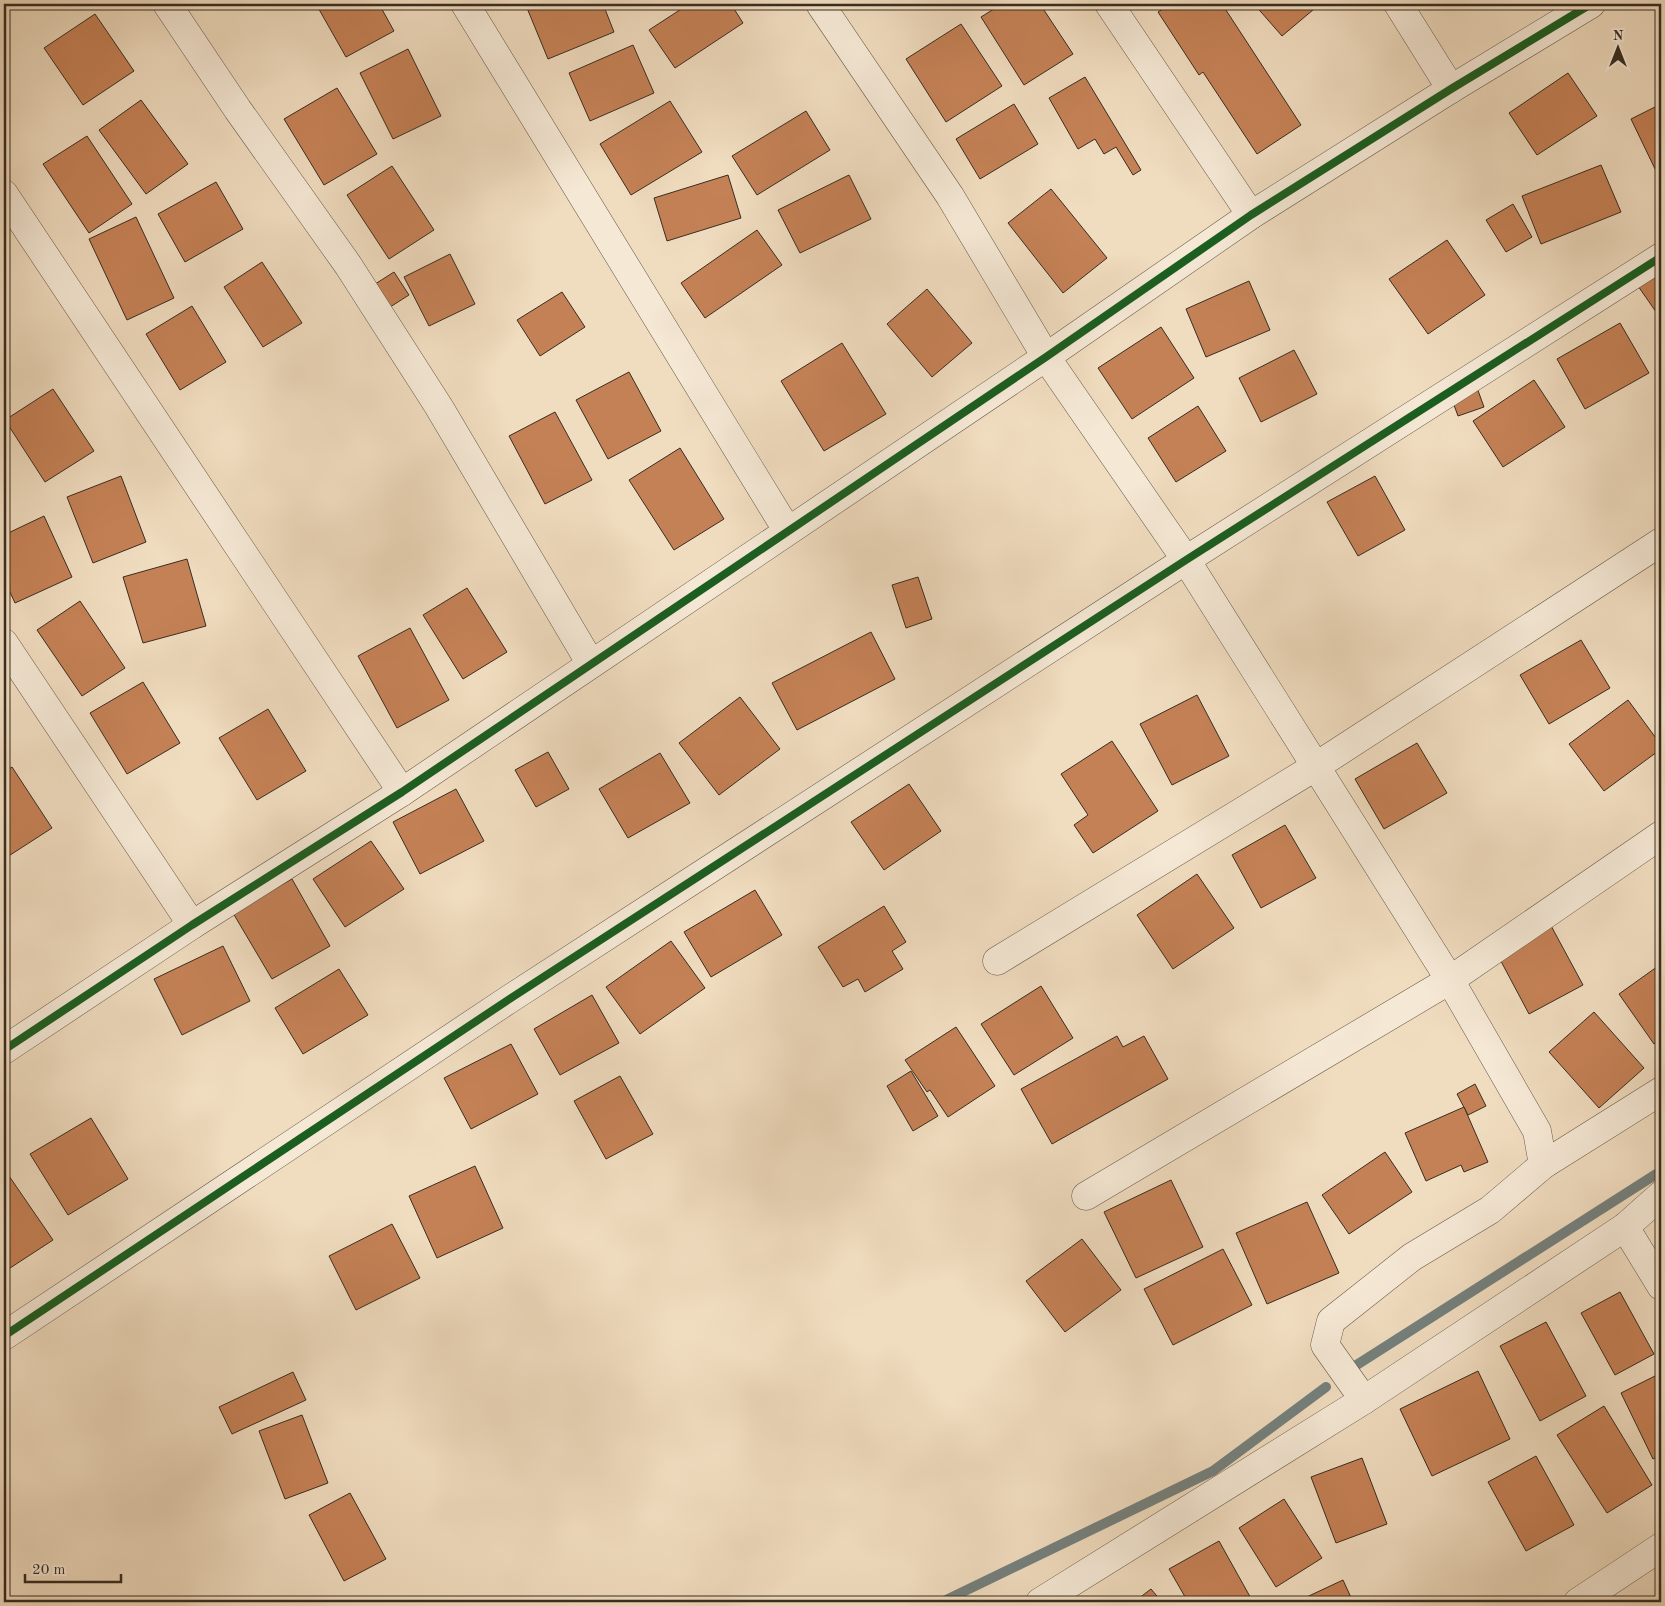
<svg xmlns="http://www.w3.org/2000/svg" width="1665" height="1606" viewBox="0 0 1665 1606" font-family="'Old Standard TT',serif">
<style>
.lines{fill:none;stroke-linecap:round;stroke-linejoin:round}
.stream{stroke:#75817e;stroke-width:10}
.building{fill:#c58156;stroke:#382d22}
.minor-casing{stroke:#665949;stroke-width:29}
.minor{stroke:#f5e8d5;stroke-width:28}
.cycleway-casing{stroke:#f5e8d5;stroke-width:11}
.cycleway{stroke:#1b5e20;stroke-width:8}
</style>
<rect width="100%" height="100%" fill="#f0dcbf"/>
<filter id="stains"><feTurbulence type="fractalNoise" baseFrequency=".004" numOctaves="4"/><feColorMatrix values="0 0 0 0 .2 0 0 0 0 .09 0 0 0 0 .02 0 0 0 .5 -.17"/></filter>
<radialGradient id="worn" r=".72"><stop offset=".6" stop-color="#630" stop-opacity="0"/><stop offset="1" stop-color="#630" stop-opacity=".3"/></radialGradient>
<g class="lines">
<g class="stream">
<path d="M1355,1366L1661,1171"/>
<path d="M942,1602L1213,1471L1326,1387"/>
</g>
</g>
<g class="building">
<path d="M316,4H379L394,31L346,57Z"/>
<path d="M537,4H603L614,32L548,59L527,8Z"/>
<path d="M689,4H731L743,23L675,68L649,30Z"/>
<path d="M1002,4H1040L1073,54L1024,85L981,17Z"/>
<path d="M1171,4H1222L1301,125L1257,154L1203,72L1199,75L1158,12Z"/>
<path d="M1254,4H1320L1282,36Z"/>
<path d="M95,14L134,71L83,105L44,48Z"/>
<path d="M961,24L1002,86L946,122L906,59Z"/>
<path d="M633,45L654,93L590,121L569,73Z"/>
<path d="M408,49L441,116L393,139L360,73Z"/>
<path d="M1568,73L1597,116L1537,155L1509,113Z"/>
<path d="M1085,77L1141,170L1133,175L1116,147L1104,154L1095,139L1078,149L1049,98Z"/>
<path d="M337,88L377,154L324,185L284,119Z"/>
<path d="M141,100L188,164L146,194L99,130Z"/>
<path d="M670,101L702,152L631,195L600,144Z"/>
<path d="M1014,104L1038,144L980,179L956,139Z"/>
<path d="M1661,104V170L1657,173L1631,119Z"/>
<path d="M806,111L830,150L757,195L732,156Z"/>
<path d="M87,136L132,204L89,233L43,164Z"/>
<path d="M1601,165L1621,212L1541,244L1522,196Z"/>
<path d="M392,166L434,230L389,259L347,195Z"/>
<path d="M728,175L741,218L667,241L654,198Z"/>
<path d="M849,175L871,219L800,253L778,210Z"/>
<path d="M216,182L243,229L185,262L158,214Z"/>
<path d="M1051,189L1107,258L1063,293L1008,223Z"/>
<path d="M1513,204L1532,237L1506,252L1486,220Z"/>
<path d="M136,217L174,298L127,320L89,239Z"/>
<path d="M757,230L782,265L705,318L681,283Z"/>
<path d="M1447,240L1485,295L1428,334L1389,279Z"/>
<path d="M450,254L475,304L429,326L404,277Z"/>
<path d="M262,262L302,323L263,347L224,287Z"/>
<path d="M1661,270V319L1638,286Z"/>
<path d="M394,272L409,295L387,309L372,286Z"/>
<path d="M1249,281L1270,330L1206,357L1186,309Z"/>
<path d="M927,289L972,343L932,377L887,324Z"/>
<path d="M562,292L585,327L540,356L517,320Z"/>
<path d="M192,306L226,362L180,390L146,334Z"/>
<path d="M1620,323L1649,373L1585,409L1557,359Z"/>
<path d="M1161,327L1194,378L1132,419L1098,368Z"/>
<path d="M842,343L886,414L824,451L781,381Z"/>
<path d="M1294,350L1317,394L1261,422L1239,378Z"/>
<path d="M629,372L661,431L608,459L576,400Z"/>
<path d="M1534,380L1565,427L1503,467L1473,421Z"/>
<path d="M1476,385L1484,407L1458,416L1450,394Z"/>
<path d="M53,389L94,451L45,482L5,420Z"/>
<path d="M1198,406L1226,451L1176,482L1148,438Z"/>
<path d="M555,412L592,480L545,504L509,436Z"/>
<path d="M680,448L724,519L674,550L629,480Z"/>
<path d="M121,476L146,542L93,563L67,497Z"/>
<path d="M1375,476L1405,530L1358,556L1327,502Z"/>
<path d="M44,516L72,577L15,603L4,579V535Z"/>
<path d="M187,559L206,626L143,643L123,577Z"/>
<path d="M918,577L932,619L906,628L892,585Z"/>
<path d="M467,588L507,652L463,679L423,615Z"/>
<path d="M80,601L125,668L82,696L37,630Z"/>
<path d="M410,628L449,700L397,728L358,656Z"/>
<path d="M871,632L895,679L797,730L772,683Z"/>
<path d="M1581,640L1610,688L1549,724L1520,675Z"/>
<path d="M143,682L180,743L127,774L90,713Z"/>
<path d="M1197,695L1229,756L1172,785L1140,724Z"/>
<path d="M740,697L780,749L719,795L679,743Z"/>
<path d="M1628,700L1661,745V749L1604,791L1569,744Z"/>
<path d="M268,709L306,771L257,800L219,738Z"/>
<path d="M1112,741L1158,811L1093,853L1074,825L1088,815L1061,774Z"/>
<path d="M1417,743L1447,793L1384,829L1355,779Z"/>
<path d="M548,752L569,789L536,807L515,770Z"/>
<path d="M660,753L690,803L628,838L599,789Z"/>
<path d="M12,767L52,828L4,859V772Z"/>
<path d="M909,784L941,831L884,870L851,822Z"/>
<path d="M456,789L484,841L420,874L393,822Z"/>
<path d="M1285,825L1316,878L1261,908L1232,855Z"/>
<path d="M371,841L404,889L345,927L313,879Z"/>
<path d="M1197,874L1234,928L1173,969L1137,915Z"/>
<path d="M292,879L330,946L272,979L233,913Z"/>
<path d="M755,890L782,935L711,977L684,932Z"/>
<path d="M884,906L906,942L892,951L903,969L865,992L858,979L843,987L818,947Z"/>
<path d="M1549,922L1583,985L1529,1014L1495,950Z"/>
<path d="M671,941L705,988L640,1034L606,987Z"/>
<path d="M223,946L250,1001L182,1035L154,979Z"/>
<path d="M1661,964V1039L1654,1044L1619,994Z"/>
<path d="M339,969L368,1015L303,1054L275,1008Z"/>
<path d="M1041,986L1073,1038L1014,1075L981,1024Z"/>
<path d="M592,995L619,1043L560,1075L534,1029Z"/>
<path d="M1594,1012L1644,1068L1599,1108L1549,1052Z"/>
<path d="M956,1027L995,1086L948,1117L930,1090L927,1092L905,1060Z"/>
<path d="M1117,1036L1123,1047L1144,1036L1168,1079L1052,1144L1021,1089Z"/>
<path d="M511,1044L538,1094L471,1129L444,1078Z"/>
<path d="M911,1071L938,1116L913,1131L887,1086Z"/>
<path d="M620,1076L653,1134L606,1159L574,1101Z"/>
<path d="M1475,1084L1486,1106L1468,1115L1457,1094Z"/>
<path d="M1464,1107L1488,1162L1464,1172L1461,1165L1426,1181L1405,1133Z"/>
<path d="M91,1118L128,1179L68,1215L30,1154Z"/>
<path d="M1385,1152L1412,1192L1349,1234L1322,1195Z"/>
<path d="M475,1166L503,1228L437,1258L409,1196Z"/>
<path d="M7,1173L53,1240L7,1270L4,1265V1175Z"/>
<path d="M1171,1180L1203,1247L1136,1278L1104,1212Z"/>
<path d="M1307,1202L1339,1273L1267,1304L1236,1233Z"/>
<path d="M392,1224L420,1278L356,1310L329,1256Z"/>
<path d="M1082,1239L1121,1290L1065,1332L1026,1281Z"/>
<path d="M1223,1249L1252,1305L1173,1345L1144,1289Z"/>
<path d="M1620,1292L1654,1354L1615,1375L1581,1313Z"/>
<path d="M1546,1322L1586,1396L1540,1421L1500,1346Z"/>
<path d="M1478,1371L1510,1439L1432,1476L1400,1409Z"/>
<path d="M293,1372L306,1400L232,1434L219,1407Z"/>
<path d="M1661,1373V1455L1653,1459L1621,1393Z"/>
<path d="M1604,1406L1652,1485L1607,1513L1557,1435Z"/>
<path d="M302,1415L328,1483L285,1499L259,1431Z"/>
<path d="M1536,1456L1574,1525L1526,1551L1488,1482Z"/>
<path d="M1362,1458L1387,1524L1336,1543L1311,1477Z"/>
<path d="M350,1493L386,1559L344,1581L309,1515Z"/>
<path d="M1284,1499L1322,1558L1276,1587L1239,1528Z"/>
<path d="M1219,1541L1253,1602H1188L1169,1569Z"/>
<path d="M1343,1580L1353,1602H1296Z"/>
<path d="M1151,1589L1162,1602H1134Z"/>
</g>
<g class="lines">
<g class="minor-casing">
<g id="minor">
<path d="M167,4L238,110L348,265L439,407L591,664"/>
<path d="M465,4L787,530"/>
<path d="M820,4L950,196L1046,357L1186,560L1450,980L1537,1131L1543,1165L1490,1210L1412,1257L1331,1321L1325,1345L1364,1400"/>
<path d="M1109,4L1251,215"/>
<path d="M1398,4L1451,89"/>
<path d="M4,194L402,792"/>
<path d="M4,643L192,925"/>
<path d="M997,961L1315,767L1661,542"/>
<path d="M4,1050L192,925L402,792L1046,357L1251,215L1451,89L1591,4"/>
<path d="M1543,1165L1661,1091"/>
<path d="M1086,1196L1450,980L1661,835"/>
<path d="M1625,1227L1661,1286"/>
<path d="M4,1336L508,1000L1186,560L1661,257"/>
<path d="M1040,1602L1364,1400L1625,1227L1661,1195"/>
<path d="M1578,1602L1661,1547"/>
</g>
</g>
<use href="#minor" class="minor"/>
<g class="cycleway-casing">
<g id="cycleway">
<path d="M4,1050L192,925L402,792L1046,357L1251,215L1451,89L1591,4"/>
<path d="M4,1336L508,1000L1186,560L1661,257"/>
</g>
</g>
<use href="#cycleway" class="cycleway"/>
</g>
<rect width="1665" height="1606" fill="none" stroke="#f0dcbf" stroke-width="20"/>
<rect x="5" y="5" width="1655" height="1596" fill="none" stroke="#382d22" stroke-width="2.5"/>
<rect x="10" y="10" width="1645" height="1586" fill="none" stroke="#382d22"/>
<g transform="translate(1618 48)" stroke="#f5e8d5" stroke-width="4" paint-order="stroke">
<path d="M0-4L9 19L0 12L-9 19Z" fill="#382d22"/>
<text y="-8" font-size="14" font-weight="bold" text-anchor="middle" fill="#382d22">N</text>
</g>
<path d="M25 1574v8h96v-8" fill="none" stroke="#382d22" stroke-width="2.5"/>
<text x="32" y="1574" font-size="15" fill="#382d22" stroke="#f5e8d5" stroke-width="4" paint-order="stroke">20 m</text>
<rect width="100%" height="100%" filter="url(#stains)"/>
<rect width="100%" height="100%" fill="url(#worn)"/>
</svg>
